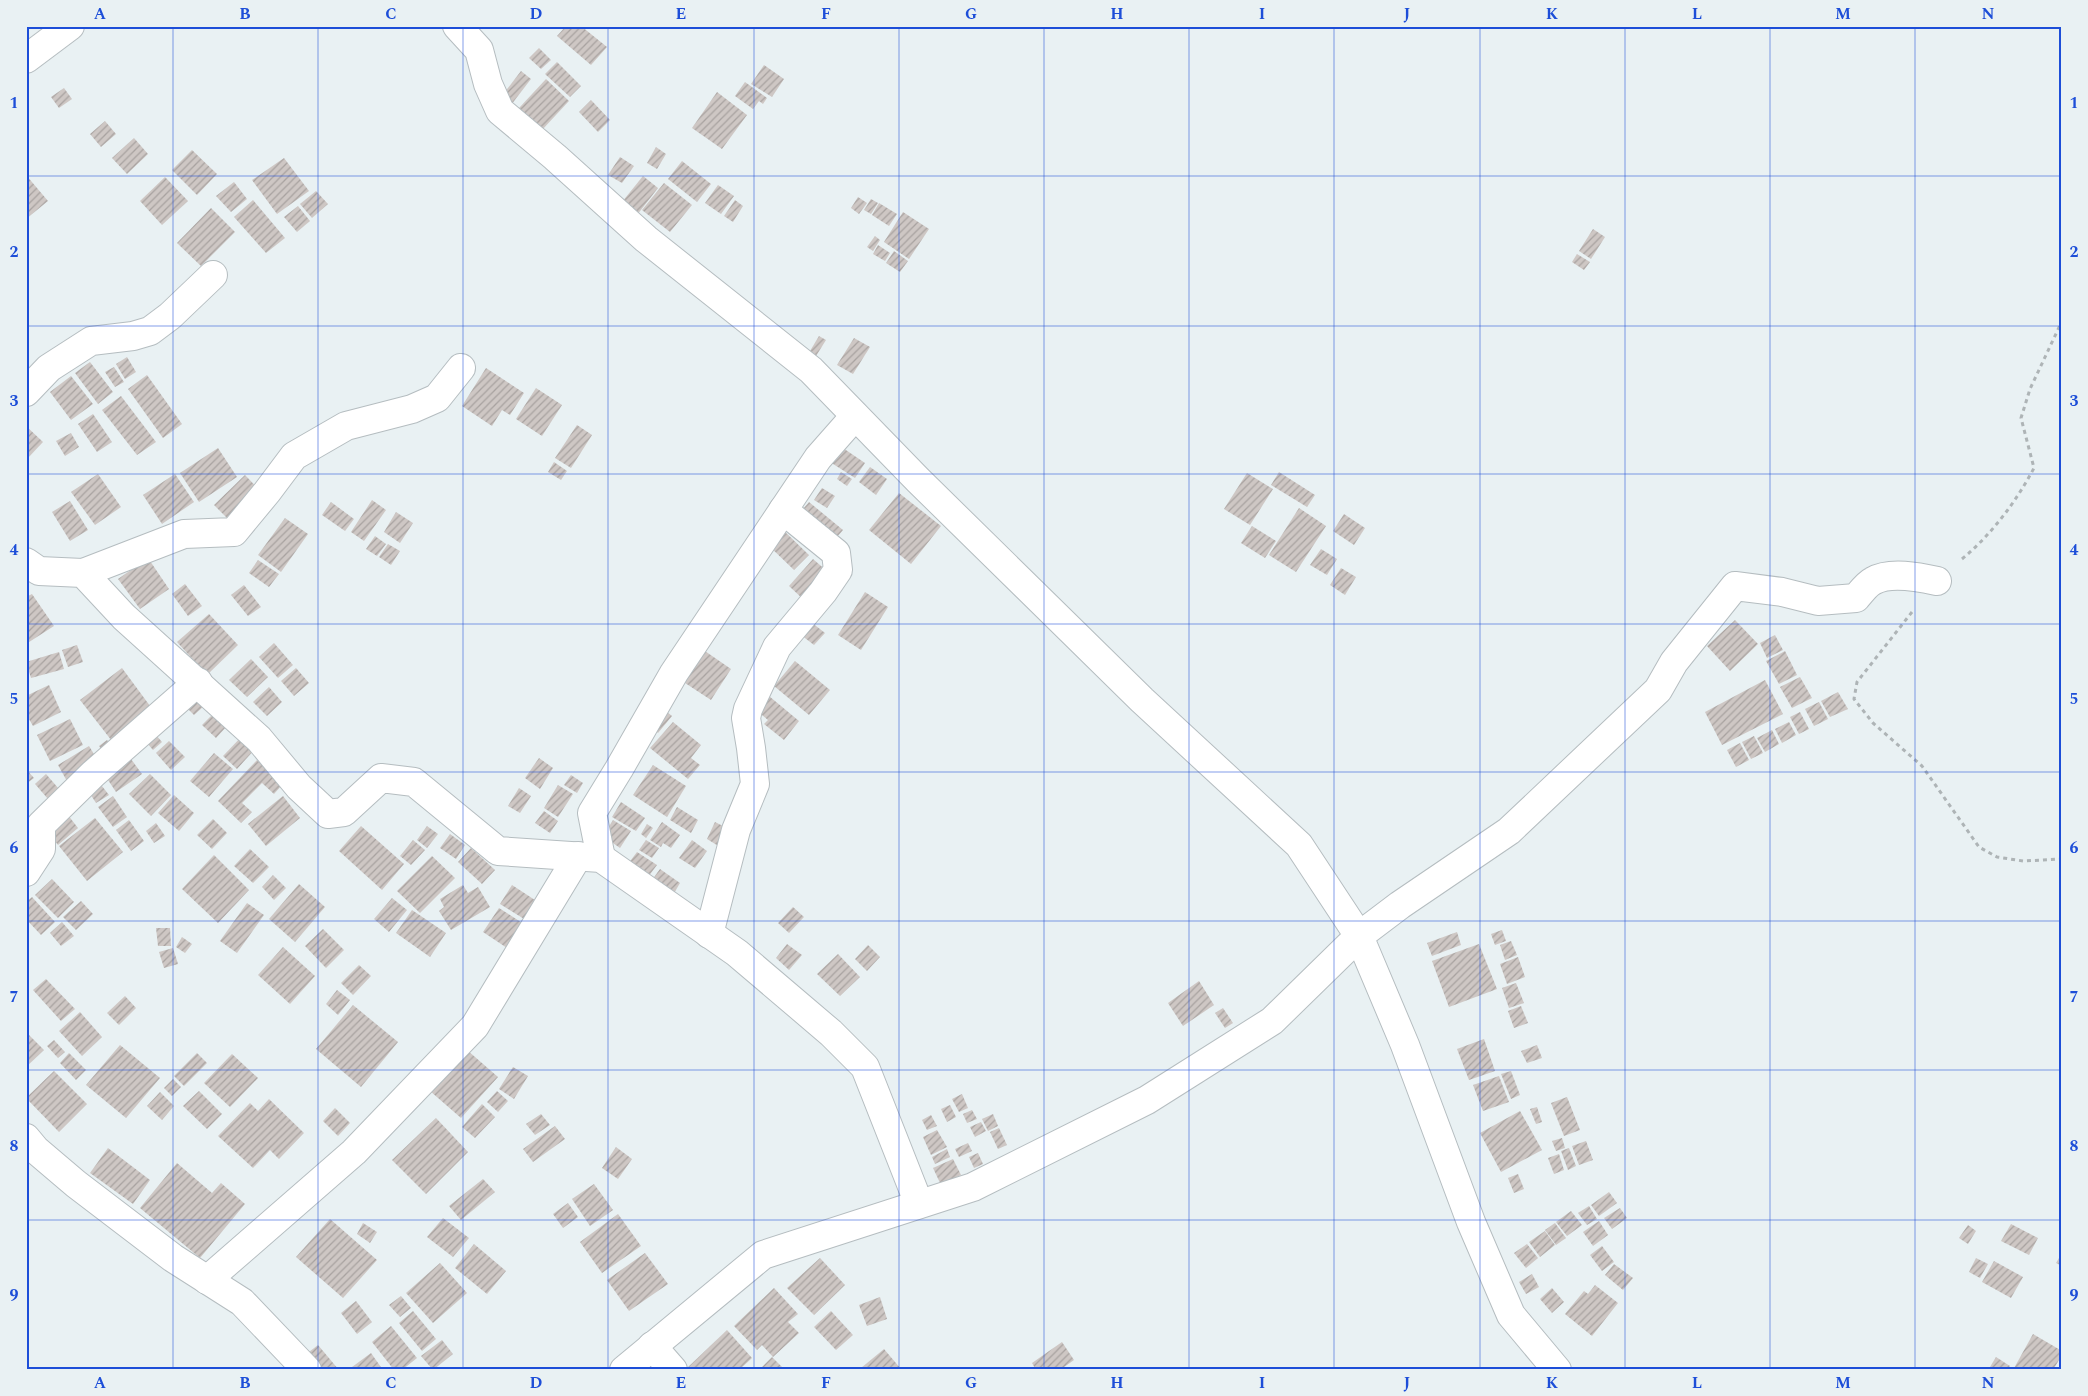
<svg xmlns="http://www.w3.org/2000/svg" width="2088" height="1396" viewBox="0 0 2088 1396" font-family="Spectral,serif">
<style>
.building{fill:url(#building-hatch)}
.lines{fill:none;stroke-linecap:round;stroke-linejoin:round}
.street-casing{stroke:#b5bdc0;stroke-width:30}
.path{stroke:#aeb4b6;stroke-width:3;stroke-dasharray:4 4;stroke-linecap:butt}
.street{stroke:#fff;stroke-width:28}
.grid{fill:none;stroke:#1d4ed8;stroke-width:1;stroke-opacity:0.55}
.neatline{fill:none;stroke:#1d4ed8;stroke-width:2}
.grid-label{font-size:16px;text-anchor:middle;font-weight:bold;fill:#1d4ed8}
</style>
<defs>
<pattern id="building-hatch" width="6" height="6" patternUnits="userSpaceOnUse" patternTransform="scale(1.25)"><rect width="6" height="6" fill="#cec7c4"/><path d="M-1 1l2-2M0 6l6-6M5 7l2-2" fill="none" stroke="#a8a2a0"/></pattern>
</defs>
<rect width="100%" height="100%" fill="#e9f1f3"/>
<g class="building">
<path d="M566,26H581L607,47L591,65L557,36Z"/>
<path d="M539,48L551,60L541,69L529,58Z"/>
<path d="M557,62L581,86L570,97L545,74Z"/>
<path d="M764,65L784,79L772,97L751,84Z"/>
<path d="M521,71L531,79L511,105L501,97Z"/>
<path d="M546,79L569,101L542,130L519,108Z"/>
<path d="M745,82L767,98L763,104L759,101L753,109L735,96Z"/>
<path d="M64,88L72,99L59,108L51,97Z"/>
<path d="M717,92L747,115L722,149L692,128Z"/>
<path d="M591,100L610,120L598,132L579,112Z"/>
<path d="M105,121L116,134L101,147L90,134Z"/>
<path d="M134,138L148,154L127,174L112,158Z"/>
<path d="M656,147L666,154L657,169L647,163Z"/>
<path d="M192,150L217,174L197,195L172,170Z"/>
<path d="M620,157L634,166L622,183L608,175Z"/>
<path d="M284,158L309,191L277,214L252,180Z"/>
<path d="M682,161L711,184L697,202L668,179Z"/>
<path d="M26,175L48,201L26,219Z"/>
<path d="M643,176L658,188L637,215L622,202Z"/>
<path d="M165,177L188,201L162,225L140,201Z"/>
<path d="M234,182L247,199L231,212L216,196Z"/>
<path d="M664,183L692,205L670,232L642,210Z"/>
<path d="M718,185L734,196L721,214L705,203Z"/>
<path d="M316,191L328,204L312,218L300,204Z"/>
<path d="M858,197L867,203L859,214L851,208Z"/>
<path d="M871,199L878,203L871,214L864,210Z"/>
<path d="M253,200L285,238L266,253L234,217Z"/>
<path d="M735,200L743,206L733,222L724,216Z"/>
<path d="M879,203L897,214L889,226L872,215Z"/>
<path d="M298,206L310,221L297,232L284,217Z"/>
<path d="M211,208L235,232L201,266L177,243Z"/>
<path d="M903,212L929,229L909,259L884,242Z"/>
<path d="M1593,229L1605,237L1591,259L1579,251Z"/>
<path d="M875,236L880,240L873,251L867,247Z"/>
<path d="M878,245L890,253L885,261L873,254Z"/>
<path d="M894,251L908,261L900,272L886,263Z"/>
<path d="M1577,254L1590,262L1584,270L1572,262Z"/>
<path d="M819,336L826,340L816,356L810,351Z"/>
<path d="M854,338L870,347L853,374L837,365Z"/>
<path d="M127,357L136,372L125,379L116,364Z"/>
<path d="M90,362L113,392L98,404L75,373Z"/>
<path d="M114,367L124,382L115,387L105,372Z"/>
<path d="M486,368L524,393L510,415L502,410L492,426L462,406Z"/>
<path d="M147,375L182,424L163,438L128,389Z"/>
<path d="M71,376L93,404L71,420L50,392Z"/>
<path d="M536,388L562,405L542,436L516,419Z"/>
<path d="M121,396L156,442L137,455L102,410Z"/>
<path d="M93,414L112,442L97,452L78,424Z"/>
<path d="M577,425L592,435L571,468L555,458Z"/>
<path d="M26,426L43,442L26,460Z"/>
<path d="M71,433L79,447L65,456L56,441Z"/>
<path d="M840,446L865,463L855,478L830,462Z"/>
<path d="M218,448L237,477L199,502L180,473Z"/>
<path d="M554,462L567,471L561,480L548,472Z"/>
<path d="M870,467L887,479L876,495L859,482Z"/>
<path d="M841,472L852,479L847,486L837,479Z"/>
<path d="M1279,472L1315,495L1307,507L1271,485Z"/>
<path d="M1247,473L1273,489L1250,525L1224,509Z"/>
<path d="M98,474L121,507L95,525L71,492Z"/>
<path d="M175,474L194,502L162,524L143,495Z"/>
<path d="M245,475L263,494L232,523L214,505Z"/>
<path d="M822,488L835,496L827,508L814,500Z"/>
<path d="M899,493L941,526L911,564L869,530Z"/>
<path d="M372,500L386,510L364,541L351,532Z"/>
<path d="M70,501L88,530L70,541L52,512Z"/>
<path d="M331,502L354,519L345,531L322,515Z"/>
<path d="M809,502L843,530L831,544L797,516Z"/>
<path d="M1299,508L1326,526L1296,572L1269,555Z"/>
<path d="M396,512L413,523L400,543L384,532Z"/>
<path d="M1344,514L1365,528L1354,545L1333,531Z"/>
<path d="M285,518L308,534L281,572L258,555Z"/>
<path d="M1252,526L1276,541L1265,558L1241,543Z"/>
<path d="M782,529L809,555L794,570L767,544Z"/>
<path d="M375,536L386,544L377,556L366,549Z"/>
<path d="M388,544L400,551L391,565L379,557Z"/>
<path d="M1321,549L1337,559L1327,575L1310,565Z"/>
<path d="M148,558L169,589L140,609L118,579Z"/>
<path d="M813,559L828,572L804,600L789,586Z"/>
<path d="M258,560L279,574L269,587L249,573Z"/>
<path d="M1341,568L1356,577L1345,595L1330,585Z"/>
<path d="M185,584L202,606L188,616L172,594Z"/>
<path d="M244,585L261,607L248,616L231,595Z"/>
<path d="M865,592L888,607L861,650L838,635Z"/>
<path d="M32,594L54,626L26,644V597Z"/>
<path d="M209,614L238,645L207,675L177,642Z"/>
<path d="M1735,620L1758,644L1730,671L1707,646Z"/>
<path d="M811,622L825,633L814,645L801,635Z"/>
<path d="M1775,635L1783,650L1767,658L1760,643Z"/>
<path d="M274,643L293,665L278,678L259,657Z"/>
<path d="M77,645L83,662L68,667L62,650Z"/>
<path d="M702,649L731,669L711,700L682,681Z"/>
<path d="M1785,651L1797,675L1779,684L1766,661Z"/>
<path d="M59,652L64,669L31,678L26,662Z"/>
<path d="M251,659L268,677L247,697L229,680Z"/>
<path d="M795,661L830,690L809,715L774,686Z"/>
<path d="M122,668L156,714L115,745L80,700Z"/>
<path d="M296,668L309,683L294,696L281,681Z"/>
<path d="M1800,677L1812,698L1792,708L1780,687Z"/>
<path d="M1765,680L1783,714L1722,745L1705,712Z"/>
<path d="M49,685L61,712L33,726L26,714V696Z"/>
<path d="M269,687L282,702L267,716L253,702Z"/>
<path d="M1838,692L1848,709L1830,717L1821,701Z"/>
<path d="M194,696L204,706L194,715L184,705Z"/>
<path d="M769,696L799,721L784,740L764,724L768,720L756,710Z"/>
<path d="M1819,702L1828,719L1814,726L1805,709Z"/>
<path d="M661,707L672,716L658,733L648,724Z"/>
<path d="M1800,712L1809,729L1799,734L1790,717Z"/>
<path d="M213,714L227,726L216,738L202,725Z"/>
<path d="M70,719L83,745L50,761L37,735Z"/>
<path d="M673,722L701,745L691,758L700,765L688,779L650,748Z"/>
<path d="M1789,722L1796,735L1782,743L1775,729Z"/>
<path d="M1772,730L1779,744L1765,752L1757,738Z"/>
<path d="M244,734L257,747L237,769L223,756Z"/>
<path d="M156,735L162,742L153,750L147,743Z"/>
<path d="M1754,736L1763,753L1751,759L1742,742Z"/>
<path d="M107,740L116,751L107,758L99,746Z"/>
<path d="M169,741L185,757L171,770L156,753Z"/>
<path d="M1740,743L1749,760L1736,767L1727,750Z"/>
<path d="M89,746L100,764L68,783L58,765Z"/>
<path d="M214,753L233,769L209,797L190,781Z"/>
<path d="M539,758L553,768L540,789L525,778Z"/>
<path d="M131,759L142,774L116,792L106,777Z"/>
<path d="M257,760L282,785L274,794L262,783L242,803L252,812L241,823L218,801Z"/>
<path d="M653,765L686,786L667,817L633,795Z"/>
<path d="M26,769L34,778L26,784Z"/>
<path d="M46,774L59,789L48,799L35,784Z"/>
<path d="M150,774L171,795L151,816L129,794Z"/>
<path d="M571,775L583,783L577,793L564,785Z"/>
<path d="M98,781L109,795L96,803L87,789Z"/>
<path d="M558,785L573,794L558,817L544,808Z"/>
<path d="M519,788L531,796L520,813L508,806Z"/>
<path d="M174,795L194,813L179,831L158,813Z"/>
<path d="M113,796L127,817L113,827L98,807Z"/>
<path d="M283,796L300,818L266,846L248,824Z"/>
<path d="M621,802L645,818L636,831L612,817Z"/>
<path d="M677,807L698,820L691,833L670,820Z"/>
<path d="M64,810L78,828L58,845L44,827Z"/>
<path d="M544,811L558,821L550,833L535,823Z"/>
<path d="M95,818L123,852L87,881L59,846Z"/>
<path d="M213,819L227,833L212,849L197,835Z"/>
<path d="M129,820L144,841L131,851L116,830Z"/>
<path d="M613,820L631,831L620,848L603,836Z"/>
<path d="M662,822L680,835L671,848L663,843L661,847L650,840Z"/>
<path d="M715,822L729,829L720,847L707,839Z"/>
<path d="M156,823L165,836L154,843L146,831Z"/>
<path d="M647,824L653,828L646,838L641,834Z"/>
<path d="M361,826L404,864L382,890L339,851Z"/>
<path d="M427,826L438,834L427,848L417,840Z"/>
<path d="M450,834L465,845L456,859L440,848Z"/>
<path d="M413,840L425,850L411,865L400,856Z"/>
<path d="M646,840L659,848L652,858L639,850Z"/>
<path d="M692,840L707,851L695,868L679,858Z"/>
<path d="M471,848L495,870L482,884L458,862Z"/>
<path d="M250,849L269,867L253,883L234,866Z"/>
<path d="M637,852L657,865L648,877L628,864Z"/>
<path d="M214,855L249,890L218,923L182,889Z"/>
<path d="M432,856L455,878L420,913L397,891Z"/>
<path d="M660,869L680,883L673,895L652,880Z"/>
<path d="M273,875L286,888L274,900L262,887Z"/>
<path d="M52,879L74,902L58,918L35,895Z"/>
<path d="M299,884L325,907L295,942L269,919Z"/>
<path d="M463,885L468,893L478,887L490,907L451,930L439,911L444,907L440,899Z"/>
<path d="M512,885L541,904L529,922L500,904Z"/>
<path d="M32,897L55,922L41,935L26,919V902Z"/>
<path d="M392,898L407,910L389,932L374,919Z"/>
<path d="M81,901L93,914L76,930L63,917Z"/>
<path d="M247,903L264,915L237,953L220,941Z"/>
<path d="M793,907L804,917L789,933L778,923Z"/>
<path d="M499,908L527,926L510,950L483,932Z"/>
<path d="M412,910L446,933L430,957L396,933Z"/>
<path d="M62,922L74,936L61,946L50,933Z"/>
<path d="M156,928H170L171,946H158Z"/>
<path d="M323,929L344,950L326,968L305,946Z"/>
<path d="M1502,930L1506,941L1495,945L1491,934Z"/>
<path d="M1457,932L1461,945L1432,956L1427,943Z"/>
<path d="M182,937L192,944L185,953L176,947Z"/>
<path d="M1511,941L1517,955L1505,960L1500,945Z"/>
<path d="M787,944L802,955L789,970L776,958Z"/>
<path d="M1479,944L1497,989L1449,1007L1432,961Z"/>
<path d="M868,945L880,957L867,971L855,959Z"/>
<path d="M283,947L315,976L290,1004L258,975Z"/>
<path d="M173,948L178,964L164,968L159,952Z"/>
<path d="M838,954L860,977L840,996L817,974Z"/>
<path d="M1518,957L1525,977L1507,984L1500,964Z"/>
<path d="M359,965L371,976L353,995L341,983Z"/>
<path d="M46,979L75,1009L61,1021L33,990Z"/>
<path d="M1199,981L1214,1005L1183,1026L1168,1003Z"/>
<path d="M1516,983L1524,1003L1509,1008L1502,988Z"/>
<path d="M337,990L350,1000L338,1015L326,1004Z"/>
<path d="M125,996L136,1008L119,1025L107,1013Z"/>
<path d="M353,1005L398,1042L361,1087L316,1049Z"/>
<path d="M1521,1006L1528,1023L1514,1028L1508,1011Z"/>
<path d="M1223,1008L1233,1023L1225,1028L1215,1013Z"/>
<path d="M80,1012L102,1037L82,1056L59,1031Z"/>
<path d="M26,1032L44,1050L26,1067Z"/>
<path d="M1484,1039L1495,1071L1469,1080L1457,1049Z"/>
<path d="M54,1040L65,1052L58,1058L47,1046Z"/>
<path d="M120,1045L160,1078L126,1118L86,1085Z"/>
<path d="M1537,1045L1542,1058L1527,1063L1521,1051Z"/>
<path d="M467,1050L498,1077L461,1118L430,1091Z"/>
<path d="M69,1053L86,1070L76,1080L60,1063Z"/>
<path d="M197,1053L207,1063L184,1086L174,1076Z"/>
<path d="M232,1054L258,1078L230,1107L204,1083Z"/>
<path d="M513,1067L528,1076L514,1099L499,1089Z"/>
<path d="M54,1071L87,1104L59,1132L26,1098Z"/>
<path d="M1511,1071L1520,1095L1511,1099L1501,1074Z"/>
<path d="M1499,1076L1509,1102L1483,1111L1473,1085Z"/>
<path d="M173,1079L181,1087L172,1096L164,1088Z"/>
<path d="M199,1091L222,1114L207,1129L183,1106Z"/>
<path d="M497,1091L508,1101L498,1112L487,1102Z"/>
<path d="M160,1092L174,1106L162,1120L147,1106Z"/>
<path d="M962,1094L968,1108L959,1112L952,1099Z"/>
<path d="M1567,1097L1580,1130L1564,1136L1551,1103Z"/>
<path d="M269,1099L304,1133L279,1159L270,1150L253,1168L218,1136L250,1103L258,1111Z"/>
<path d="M482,1104L495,1117L475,1138L462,1127Z"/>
<path d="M950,1105L956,1117L947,1122L941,1109Z"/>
<path d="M1537,1107L1542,1122L1536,1124L1530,1109Z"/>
<path d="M335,1108L350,1123L338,1136L323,1121Z"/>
<path d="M972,1110L977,1119L967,1123L963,1114Z"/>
<path d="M1520,1111L1542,1150L1501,1172L1480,1133Z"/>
<path d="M541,1114L550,1125L535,1135L526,1124Z"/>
<path d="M993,1114L998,1126L988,1131L982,1119Z"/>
<path d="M931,1115L937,1126L927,1130L922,1120Z"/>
<path d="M436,1118L468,1152L426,1194L392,1160Z"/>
<path d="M981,1122L986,1131L975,1137L970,1127Z"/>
<path d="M555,1126L565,1139L533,1162L523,1149Z"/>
<path d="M999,1128L1007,1145L998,1149L990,1132Z"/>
<path d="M937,1130L947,1147L931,1155L923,1137Z"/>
<path d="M1562,1138L1565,1148L1556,1151L1552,1141Z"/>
<path d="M1586,1141L1593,1160L1579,1165L1572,1146Z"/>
<path d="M968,1143L972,1151L959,1157L955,1149Z"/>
<path d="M616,1147L632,1159L618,1179L602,1168Z"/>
<path d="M108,1148L150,1180L133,1204L90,1173Z"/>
<path d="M1569,1148L1576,1166L1568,1170L1561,1151Z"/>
<path d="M947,1149L950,1157L935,1164L932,1157Z"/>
<path d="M978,1153L983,1164L974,1168L969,1157Z"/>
<path d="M1559,1154L1564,1170L1554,1174L1548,1158Z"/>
<path d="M953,1159L961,1175L941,1185L933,1168Z"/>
<path d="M177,1163L212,1193L221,1183L245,1204L200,1258L140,1208Z"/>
<path d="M1518,1174L1524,1189L1514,1193L1508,1178Z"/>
<path d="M483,1179L495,1192L461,1220L449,1206Z"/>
<path d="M594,1184L613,1210L590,1226L572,1199Z"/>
<path d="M1609,1192L1617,1203L1599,1216L1591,1205Z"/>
<path d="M568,1203L578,1217L563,1228L553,1214Z"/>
<path d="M1589,1206L1597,1219L1587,1225L1578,1213Z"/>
<path d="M1620,1208L1627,1218L1612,1229L1604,1218Z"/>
<path d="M1571,1211L1582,1225L1567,1236L1556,1222Z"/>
<path d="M618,1214L641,1246L602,1273L580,1242Z"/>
<path d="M443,1218L469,1238L453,1257L427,1237Z"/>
<path d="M330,1219L377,1260L343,1298L296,1257Z"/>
<path d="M1599,1221L1608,1235L1593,1246L1583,1232Z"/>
<path d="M363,1223L377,1232L370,1243L357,1234Z"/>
<path d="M1555,1223L1566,1238L1556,1245L1545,1230Z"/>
<path d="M2011,1224L2038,1238L2029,1255L2001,1241Z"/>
<path d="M1968,1225L1976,1231L1968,1244L1959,1238Z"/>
<path d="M1545,1231L1555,1245L1540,1257L1529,1242Z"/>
<path d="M474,1244L506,1271L487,1294L455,1268Z"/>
<path d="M1527,1244L1538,1258L1526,1268L1514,1253Z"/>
<path d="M1602,1246L1614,1262L1602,1271L1590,1255Z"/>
<path d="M645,1253L668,1284L629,1311L607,1280Z"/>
<path d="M2062,1253V1266L2056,1263Z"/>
<path d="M820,1258L845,1285L814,1315L787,1288Z"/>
<path d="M1976,1258L1988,1264L1980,1278L1969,1272Z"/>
<path d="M1994,1261L2023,1277L2011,1298L1982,1282Z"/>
<path d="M440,1263L467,1293L433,1323L406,1293Z"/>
<path d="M1614,1264L1633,1278L1623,1290L1605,1275Z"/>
<path d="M1532,1274L1539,1287L1526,1294L1519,1282Z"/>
<path d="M1595,1285L1618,1303L1592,1336L1565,1314L1584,1291L1588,1294Z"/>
<path d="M774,1288L798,1314L788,1322L799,1333L773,1357L762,1345L757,1350L734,1326Z"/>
<path d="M1552,1288L1564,1302L1552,1313L1540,1299Z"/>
<path d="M401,1296L411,1308L400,1317L389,1305Z"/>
<path d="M880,1297L887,1319L867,1326L859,1305Z"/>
<path d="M356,1301L372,1322L357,1334L341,1313Z"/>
<path d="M413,1311L436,1339L422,1351L399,1323Z"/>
<path d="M831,1311L853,1335L836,1350L814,1327Z"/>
<path d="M391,1326L417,1358L402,1370H394L372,1342Z"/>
<path d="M727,1330L752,1358L739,1370H685Z"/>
<path d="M2033,1334L2062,1351V1355L2053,1370H2013Z"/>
<path d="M442,1340L453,1354L433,1370L421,1356Z"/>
<path d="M1062,1342L1074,1360L1060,1370H1036L1032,1363Z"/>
<path d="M318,1345L339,1370H316L305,1355Z"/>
<path d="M884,1349L901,1369L862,1370L861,1368Z"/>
<path d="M371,1353L383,1370H348Z"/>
<path d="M772,1357L785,1370L760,1369Z"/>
<path d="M1996,1357L2010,1366L2007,1370H1993L1990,1367Z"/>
</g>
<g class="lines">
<g class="street-casing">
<g id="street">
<path d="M457,26L479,50L488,84L500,111L555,157L646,239L811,370L918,480L1142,700L1299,845L1359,936L1405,1045L1471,1222L1511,1315L1557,1370"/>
<path d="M26,59L70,26"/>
<path d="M26,392L49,368L91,341L133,336L150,331L170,316L213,275"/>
<path d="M26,562L39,571L83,573L124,617L259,739L299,787L328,814L344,812L381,778L414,782L498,851L601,858L737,953L831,1033L865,1067L919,1204"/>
<path d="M83,573L184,534L234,532L267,492L294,456L346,426L412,409L437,398L461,368"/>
<path d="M601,858L592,813L619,769L674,673L818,458L855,416"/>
<path d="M26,872L41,849V825L93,774L198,682"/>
<path d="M709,934L736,830L755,784L751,748L746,718L748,709L777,647L823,592L838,570L836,553L783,510"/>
<path d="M26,1138L36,1150L76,1184L173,1258L242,1302L307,1370"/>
<path d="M207,1280L354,1152L475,1026L578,856"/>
<path d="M652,1346L673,1370"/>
<path d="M624,1370L763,1255L973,1187L1147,1100L1272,1021L1359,936L1400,905L1509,831L1658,690L1674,662L1735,586L1782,592L1818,601L1856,598C1861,592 1867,584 1873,581C1890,571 1919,577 1937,581"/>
</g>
</g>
<g class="path">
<path d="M1962,559C1991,535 2016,502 2034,468L2021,418L2030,389L2062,321"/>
<path d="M1912,612L1857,682L1854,699L1873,723L1922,766L1979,847L1997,857L2023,861L2062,859"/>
</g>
<use href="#street" class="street"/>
</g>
<path class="grid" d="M173,26V1370M318,26V1370M463,26V1370M608,26V1370M754,26V1370M899,26V1370M1044,26V1370M1189,26V1370M1334,26V1370M1480,26V1370M1625,26V1370M1770,26V1370M1915,26V1370M26,176H2062M26,326H2062M26,474H2062M26,624H2062M26,772H2062M26,921H2062M26,1070H2062M26,1220H2062"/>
<rect width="2088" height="1396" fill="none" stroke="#e9f1f3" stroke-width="55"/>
<rect x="28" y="28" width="2032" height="1340" class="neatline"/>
<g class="grid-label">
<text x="100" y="19">A</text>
<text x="245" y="19">B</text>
<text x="391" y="19">C</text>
<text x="536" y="19">D</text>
<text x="681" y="19">E</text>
<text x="826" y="19">F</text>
<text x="971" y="19">G</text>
<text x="1117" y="19">H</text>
<text x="1262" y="19">I</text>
<text x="1407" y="19">J</text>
<text x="1552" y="19">K</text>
<text x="1697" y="19">L</text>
<text x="1843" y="19">M</text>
<text x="1988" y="19">N</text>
<text x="14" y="108">1</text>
<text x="2074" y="108">1</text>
<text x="14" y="257">2</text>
<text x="2074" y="257">2</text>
<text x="14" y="406">3</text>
<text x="2074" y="406">3</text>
<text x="14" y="555">4</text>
<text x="2074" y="555">4</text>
<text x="14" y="704">5</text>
<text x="2074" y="704">5</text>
<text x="14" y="853">6</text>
<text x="2074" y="853">6</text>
<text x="14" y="1002">7</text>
<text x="2074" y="1002">7</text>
<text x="14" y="1151">8</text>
<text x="2074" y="1151">8</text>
<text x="14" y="1300">9</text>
<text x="2074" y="1300">9</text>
<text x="100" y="1388">A</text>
<text x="245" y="1388">B</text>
<text x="391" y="1388">C</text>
<text x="536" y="1388">D</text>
<text x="681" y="1388">E</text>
<text x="826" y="1388">F</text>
<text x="971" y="1388">G</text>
<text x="1117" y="1388">H</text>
<text x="1262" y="1388">I</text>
<text x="1407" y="1388">J</text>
<text x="1552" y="1388">K</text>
<text x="1697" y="1388">L</text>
<text x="1843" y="1388">M</text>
<text x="1988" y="1388">N</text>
</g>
</svg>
